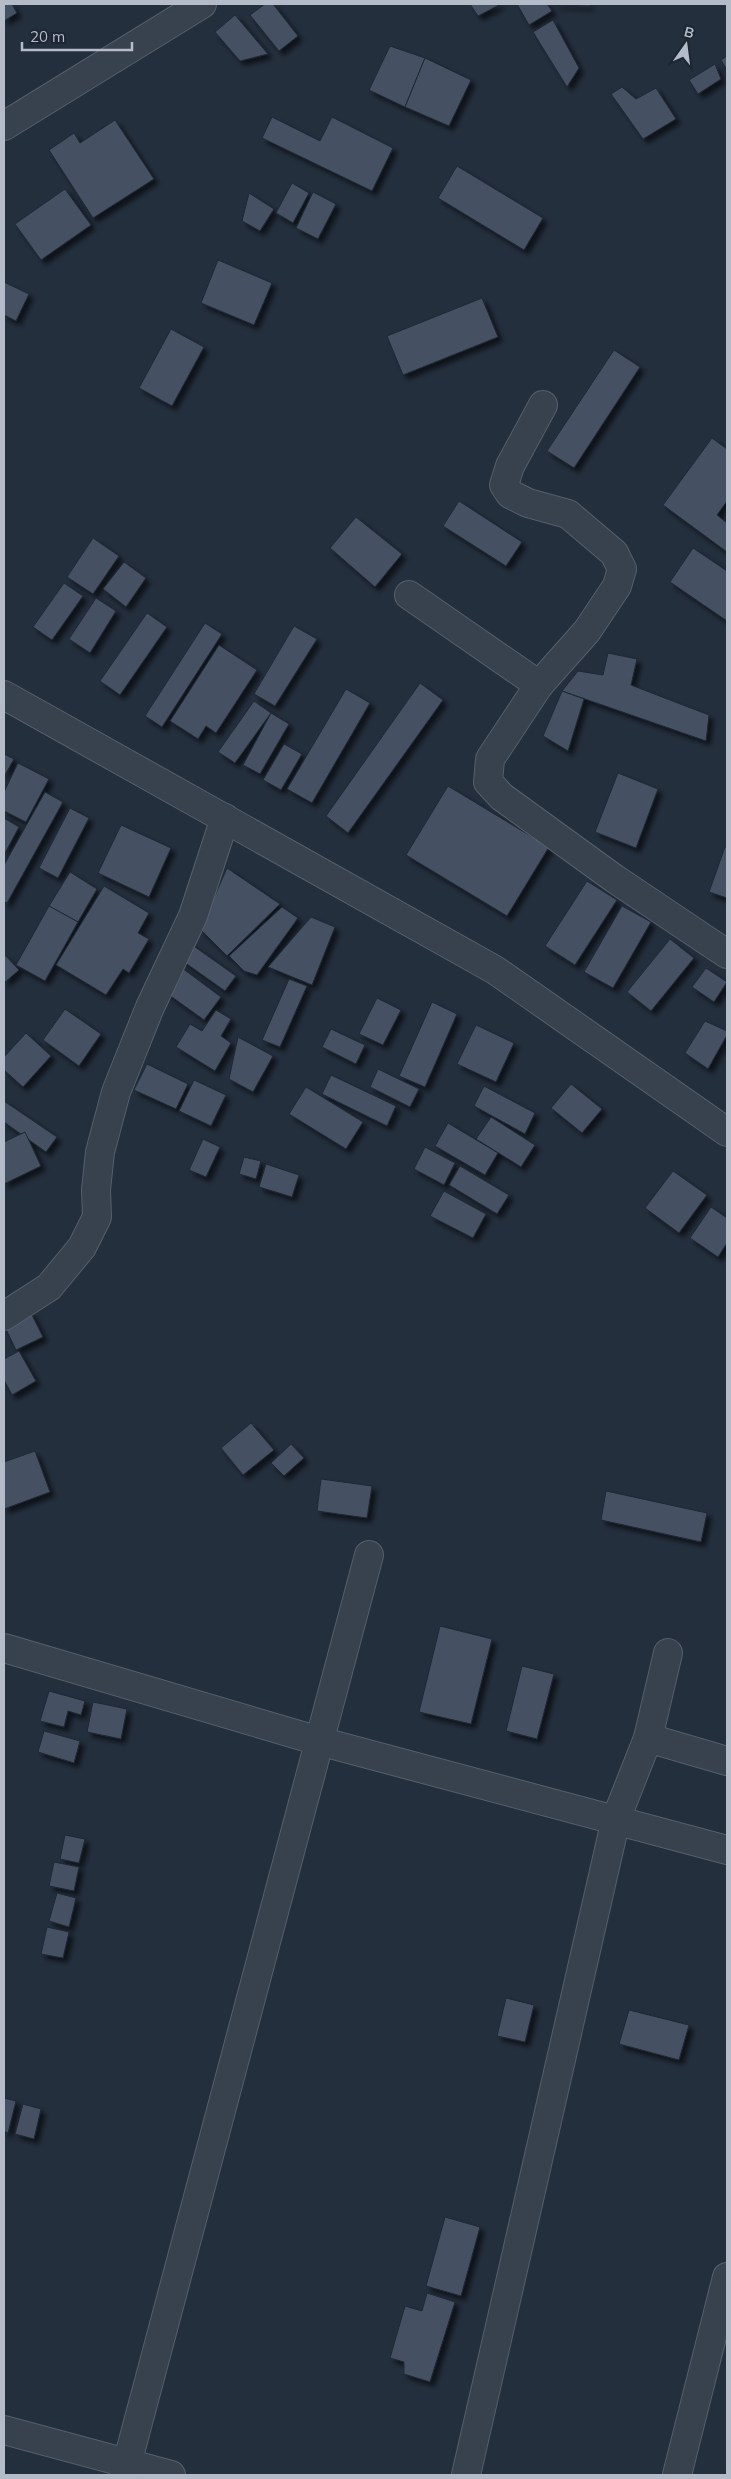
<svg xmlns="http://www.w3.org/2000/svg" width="731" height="2479" viewBox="0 0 731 2479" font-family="Mulish,sans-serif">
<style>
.building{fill:#455162;stroke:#1f2835;filter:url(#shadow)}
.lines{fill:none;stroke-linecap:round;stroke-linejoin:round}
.minor-casing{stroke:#565f6c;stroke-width:30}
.minor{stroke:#38414e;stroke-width:28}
</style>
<defs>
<filter id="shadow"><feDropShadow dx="4.5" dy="4.5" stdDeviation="2.5" flood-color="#0009"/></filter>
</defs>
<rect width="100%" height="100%" fill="#242f3e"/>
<g class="building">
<path d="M4,4H12L17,13L4,21Z"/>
<path d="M265,4H273L298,36L279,51L250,15Z"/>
<path d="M470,4H501L478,16Z"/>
<path d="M517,4H547L552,11L529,25Z"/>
<path d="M555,4H589L590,6L556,5Z"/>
<path d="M235,15L268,54L240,61L215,32Z"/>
<path d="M553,20L579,68L567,87L533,32Z"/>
<path d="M390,46L425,58L405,107L369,90Z"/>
<path d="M727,56V70L721,60Z"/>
<path d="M425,58L471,80L449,126L405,107Z"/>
<path d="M715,64L721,79L698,94L689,80Z"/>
<path d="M622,87L636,99L656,88L676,119L643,139L611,94Z"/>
<path d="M272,117L320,141L332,117L393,148L372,191L262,138Z"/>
<path d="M115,120L154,179L93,218L49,150L74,133L80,143Z"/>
<path d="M457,166L543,218L524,250L438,198Z"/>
<path d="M292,183L309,193L293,223L276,213Z"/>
<path d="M65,189L91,225L41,260L15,224Z"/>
<path d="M313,192L336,204L318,239L296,228Z"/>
<path d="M249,193L274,209L260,231L242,221Z"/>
<path d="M218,260L272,283L254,325L201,303Z"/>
<path d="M4,282L29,294L16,321L4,315Z"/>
<path d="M482,298L498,337L403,375L387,336Z"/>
<path d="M171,329L204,347L172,406L139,388Z"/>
<path d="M614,350L640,367L574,468L547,451Z"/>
<path d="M712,438L727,449V501L717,515L727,523V552L663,505Z"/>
<path d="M459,501L522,542L506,566L443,526Z"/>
<path d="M356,517L402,554L375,587L330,548Z"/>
<path d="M93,538L119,556L93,594L67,577Z"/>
<path d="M693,548L727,571V621L670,582Z"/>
<path d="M124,562L146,578L126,607L103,589Z"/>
<path d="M64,583L83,596L52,640L33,627Z"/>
<path d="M96,598L116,611L90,653L69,639Z"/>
<path d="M147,613L167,627L120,695L100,681Z"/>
<path d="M205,623L222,634L162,727L145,716Z"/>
<path d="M294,626L317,639L275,706L254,694Z"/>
<path d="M219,645L257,670L216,733L206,726L198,739L170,721Z"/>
<path d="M608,653L637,659L631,685L709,715L706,741L562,691L578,671L603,675Z"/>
<path d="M420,683L443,700L348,833L326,816Z"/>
<path d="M346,689L370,703L312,803L287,789Z"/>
<path d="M562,691L584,699L568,751L543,736Z"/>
<path d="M254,701L271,713L235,763L218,752Z"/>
<path d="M271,713L289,724L260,774L243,765Z"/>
<path d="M284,744L302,754L281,790L263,780Z"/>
<path d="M4,754L14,759L4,777Z"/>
<path d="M18,763L49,779L26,822L4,811V792Z"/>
<path d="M618,773L658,789L636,848L595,832Z"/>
<path d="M448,786L549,847L507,916L406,855Z"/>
<path d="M45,792L63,802L7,903L4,902V865Z"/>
<path d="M70,808L89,818L58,878L39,868Z"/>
<path d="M4,818L19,827L4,855Z"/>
<path d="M121,825L171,848L149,897L98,873Z"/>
<path d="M725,847H727V898L709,892Z"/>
<path d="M227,868L280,904L227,956L200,929Z"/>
<path d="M70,872L97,889L78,922L49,906Z"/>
<path d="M587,881L617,900L575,965L545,946Z"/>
<path d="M104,886L149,913L138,933L149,939L129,973L123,969L106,995L56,965Z"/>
<path d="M49,906L78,922L45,981L16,965Z"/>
<path d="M622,906L651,922L613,988L584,972Z"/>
<path d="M282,907L298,918L257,975L244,971L229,956Z"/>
<path d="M311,917L335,927L312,985L268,967Z"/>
<path d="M670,939L694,958L651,1011L627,992Z"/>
<path d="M188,942L236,976L225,991L177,957Z"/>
<path d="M4,954L19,970L4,983Z"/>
<path d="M182,968L221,997L204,1020L165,992Z"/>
<path d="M706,968L727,982L714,1002L692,987Z"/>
<path d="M289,979L307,986L280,1047L262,1040Z"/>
<path d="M377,998L401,1010L383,1045L359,1034Z"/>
<path d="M432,1002L457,1014L425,1087L399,1076Z"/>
<path d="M65,1009L101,1034L79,1066L43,1040Z"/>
<path d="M216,1010L231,1019L221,1036L231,1043L215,1071L176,1047L190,1024L202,1031Z"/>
<path d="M705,1021L727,1031V1035L708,1069L685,1053Z"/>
<path d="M476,1025L514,1043L496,1082L457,1064Z"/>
<path d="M331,1029L365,1045L356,1064L322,1047Z"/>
<path d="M26,1033L51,1056L23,1087L4,1070V1057Z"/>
<path d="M238,1037L273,1056L253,1092L229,1079Z"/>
<path d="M147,1064L188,1084L176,1109L134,1090Z"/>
<path d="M378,1069L419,1089L410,1107L370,1087Z"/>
<path d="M331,1075L396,1106L387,1126L322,1094Z"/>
<path d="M194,1080L226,1095L211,1126L179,1111Z"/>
<path d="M571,1084L602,1109L582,1133L551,1108Z"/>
<path d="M484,1086L535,1113L525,1134L474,1106Z"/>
<path d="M306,1087L363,1122L346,1149L289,1114Z"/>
<path d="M4,1101L57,1137L46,1152L4,1122Z"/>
<path d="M491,1117L535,1145L521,1167L476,1139Z"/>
<path d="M448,1123L498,1153L485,1175L435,1146Z"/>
<path d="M25,1132L41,1166L4,1184V1142Z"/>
<path d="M203,1139L220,1147L206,1177L189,1170Z"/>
<path d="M425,1147L455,1163L444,1185L414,1169Z"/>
<path d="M244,1157L261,1161L256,1179L239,1174Z"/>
<path d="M266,1164L299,1175L292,1197L259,1187Z"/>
<path d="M460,1166L509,1195L497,1214L449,1185Z"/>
<path d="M673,1171L707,1195L679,1233L645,1208Z"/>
<path d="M444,1191L486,1214L473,1238L430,1216Z"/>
<path d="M711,1207L727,1218V1243L718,1257L690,1238Z"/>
<path d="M30,1311L43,1337L16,1350L4,1325Z"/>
<path d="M19,1351L36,1381L12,1395L4,1380V1359Z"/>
<path d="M251,1423L274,1450L243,1475L221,1448Z"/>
<path d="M291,1444L304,1458L284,1476L271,1463Z"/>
<path d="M35,1451L50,1492L4,1509V1462Z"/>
<path d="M321,1479L372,1486L367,1518L317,1511Z"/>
<path d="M606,1491L707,1513L701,1542L601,1520Z"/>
<path d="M440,1626L492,1639L471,1724L419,1712Z"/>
<path d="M522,1666L554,1674L537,1739L506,1731Z"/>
<path d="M49,1691L85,1701L81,1715L68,1711L64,1727L40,1721Z"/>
<path d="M93,1702L127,1709L121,1739L87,1732Z"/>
<path d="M44,1731L80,1741L74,1763L38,1752Z"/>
<path d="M65,1835L85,1839L79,1863L60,1859Z"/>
<path d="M54,1862L79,1867L74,1891L49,1886Z"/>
<path d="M57,1893L76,1898L69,1927L49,1921Z"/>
<path d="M47,1927L69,1932L63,1958L41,1954Z"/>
<path d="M506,1998L534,2005L525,2042L497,2036Z"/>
<path d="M629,2010L689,2025L679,2060L619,2044Z"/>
<path d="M4,2098L16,2101L8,2133L4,2131Z"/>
<path d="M23,2104L41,2109L34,2139L15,2134Z"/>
<path d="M445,2217L480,2227L461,2296L426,2286Z"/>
<path d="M427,2293L455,2302L430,2382L404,2374V2362L390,2358L405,2306L422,2311Z"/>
</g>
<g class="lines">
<g class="minor-casing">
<g id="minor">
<path d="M4,126L202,4"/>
<path d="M543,405L510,466L504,485L510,494L528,503L568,514L614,553L622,569L617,586L587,631L539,685L490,759L488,782L502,797L615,879L727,954"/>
<path d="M409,595L539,685"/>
<path d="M4,695L495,970L727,1132"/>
<path d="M4,1316L49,1287L82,1247L97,1217L96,1190L100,1152L116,1092L150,1007L193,916L225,818"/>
<path d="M4,1648L319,1741L727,1850"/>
<path d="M648,1738L727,1761"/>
<path d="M4,2430L171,2475"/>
<path d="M124,2475L369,1555"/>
<path d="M466,2475L616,1819L648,1738L668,1653"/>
<path d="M677,2475L727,2277"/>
</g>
</g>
<use href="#minor" class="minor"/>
</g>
<rect width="731" height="2479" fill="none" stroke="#b4bcc9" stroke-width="10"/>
<g transform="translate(686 45) rotate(14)" stroke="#1d2633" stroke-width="4" paint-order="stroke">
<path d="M0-4L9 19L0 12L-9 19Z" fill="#b4bcc9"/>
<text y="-8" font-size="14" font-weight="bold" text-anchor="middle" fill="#b4bcc9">B</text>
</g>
<path d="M22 42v8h110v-8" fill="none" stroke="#b4bcc9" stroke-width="2.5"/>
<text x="30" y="42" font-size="15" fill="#b4bcc9" stroke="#1d2633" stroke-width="4" paint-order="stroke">20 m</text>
</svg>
